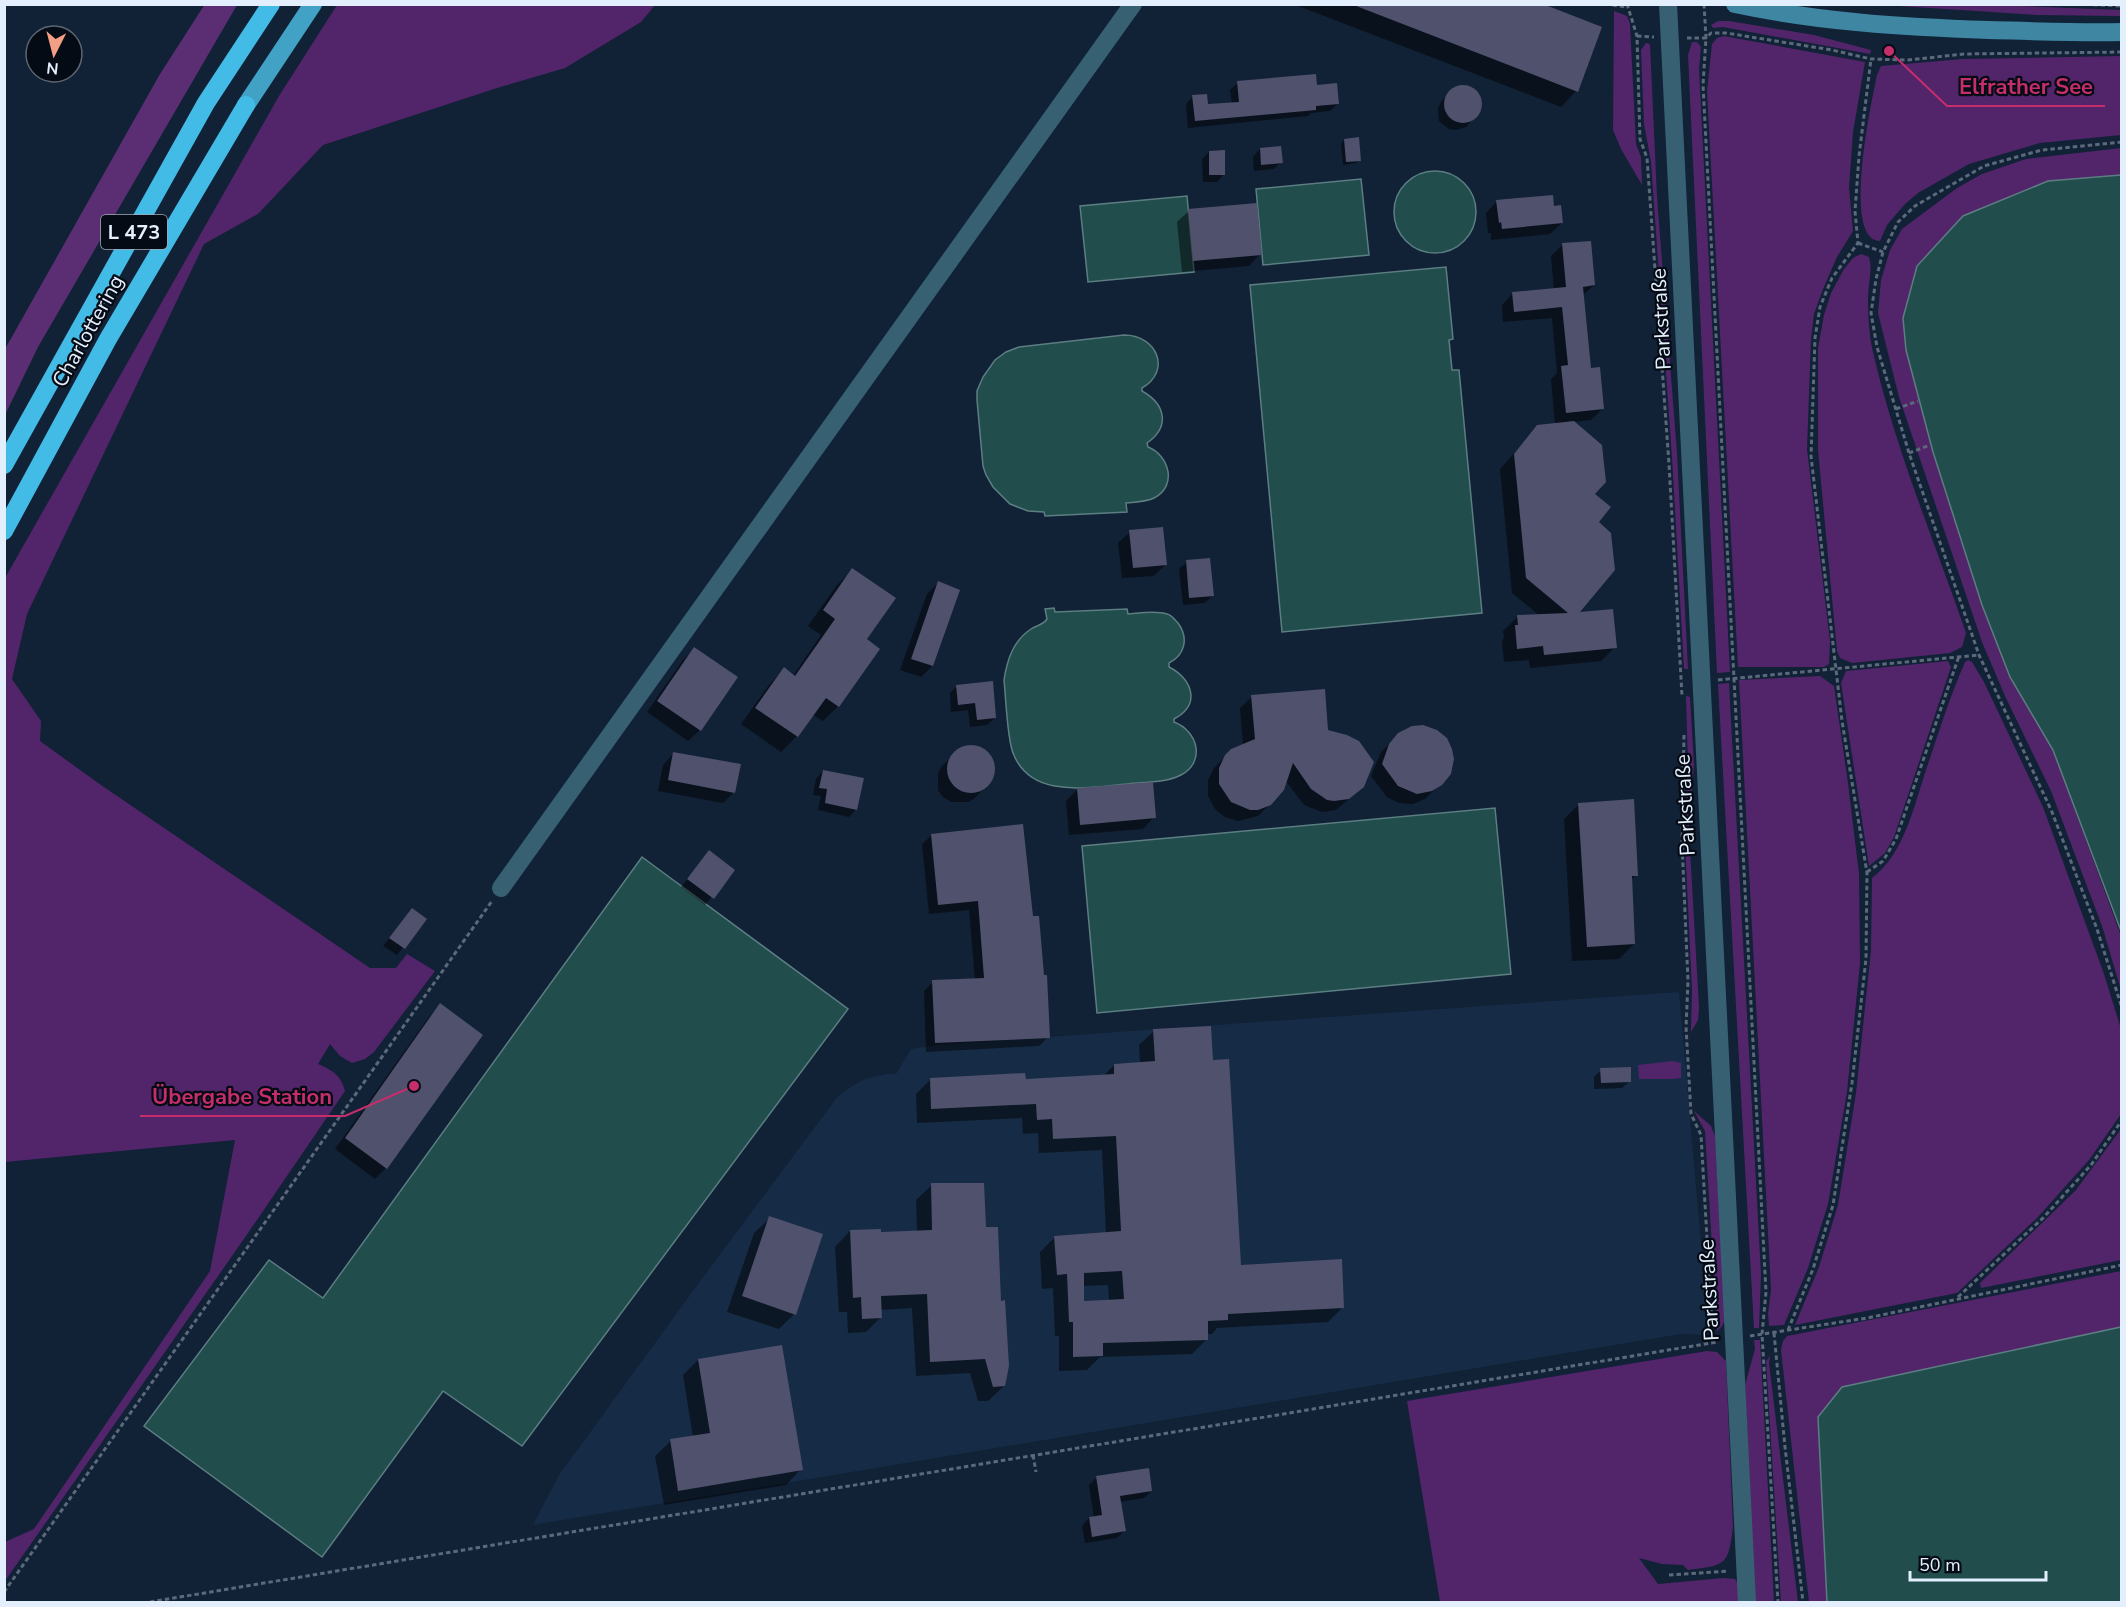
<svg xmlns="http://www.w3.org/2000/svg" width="2126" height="1607" viewBox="0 0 2126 1607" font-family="'Nunito Sans',sans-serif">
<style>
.built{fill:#162b45}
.green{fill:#52256a}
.forest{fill:#5b2e74}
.water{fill:#214d4d;stroke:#5c7e82;stroke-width:1.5}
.shadow{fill:#0007;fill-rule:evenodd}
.building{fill:#50516d;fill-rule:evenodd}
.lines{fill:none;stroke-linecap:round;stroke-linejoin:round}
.path{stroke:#5b697b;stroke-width:3;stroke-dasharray:4.5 3;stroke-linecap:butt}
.street{stroke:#376172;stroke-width:18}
.secondary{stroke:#3e86a1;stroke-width:18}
.primary{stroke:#41a2c5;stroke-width:18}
.highway{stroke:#42bbe6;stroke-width:18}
.labels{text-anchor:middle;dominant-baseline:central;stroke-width:4.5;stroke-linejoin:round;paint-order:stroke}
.shield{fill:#050b14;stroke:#a1abb7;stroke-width:1.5}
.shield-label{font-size:20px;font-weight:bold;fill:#e4effd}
.street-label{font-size:21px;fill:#e4effd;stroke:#050b14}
.leader{fill:none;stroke:#c52e6b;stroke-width:2}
.callout-dot{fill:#c52e6b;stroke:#050b14;stroke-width:2}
.callout-label{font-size:22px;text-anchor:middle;font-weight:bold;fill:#c52e6b;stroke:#050b14;stroke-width:4.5;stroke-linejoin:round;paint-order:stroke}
</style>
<rect width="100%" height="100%" fill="#112136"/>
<path class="built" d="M1679,992L1709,1335L1681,1334L533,1525L559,1475L698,1284L838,1096L854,1085L865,1079L886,1074H896L911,1049L936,1045Z"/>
<g class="green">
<path d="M1972,4L2121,10V16L2036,15L1883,5Z"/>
<path d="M337,5H655L641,22L565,68L497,88L323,145L258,214L204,244L27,614L12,679L41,721L40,741L98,783L370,968H396L407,954L435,971L374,1052L365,1059L352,1063L340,1056L330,1044L318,1064C332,1070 341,1075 345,1091L246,1236L5,1581V1542L34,1529L210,1271L235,1140L5,1162V578L279,96Z"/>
<path d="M1614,11L1627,16L1630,24L1636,144L1641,157L1642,185L1621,149L1613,130Z"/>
<path d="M1718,21H1729L1814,35L1871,50L1870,54L1723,27L1713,28L1711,25Z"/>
<path d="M1724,36L1865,62L1853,132L1849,188L1853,231L1837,257L1823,289L1814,314L1811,339L1807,449L1830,641L1829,664L1824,667H1738L1707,91L1712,44L1717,38Z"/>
<path d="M1692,42H1697L1701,47L1699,69L1730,672L1717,673L1688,55Z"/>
<path d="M1646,43L1650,44L1657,197L1677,453L1688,669H1684L1672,457L1651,162L1644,124L1641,50Z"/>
<path d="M2121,56V135L2040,143L1969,164L1918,193L1905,204L1887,225L1880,241C1841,241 1872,99 1877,75L1881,66L1963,59Z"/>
<path d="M2121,148V175L2048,181L1903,318L1906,350L1933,452L1982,605L2010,677L2053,750L2121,936V990L2102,926L2051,791L2005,696L1982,642L1899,397L1878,313L1881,280L1890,250L1902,229L1957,188L1982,174L2026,159Z"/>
<path d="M1861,254L1869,257C1873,271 1868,283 1868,298C1868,315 1869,335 1873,352C1895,448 1934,540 1966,633L1962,647L1950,653L1852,663L1840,658L1837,651L1818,450V348L1824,315L1831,293L1844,269L1853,258Z"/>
<path d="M1968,660L1972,662L1984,682L2043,807L2104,974L2121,1029V1114L2089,1160L2037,1218L1957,1293L1795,1325L1819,1267L1838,1205L1856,1093L1871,950L1872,878C1905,853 1914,805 1927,767C1939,732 1950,696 1965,662Z"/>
<path d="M1948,661L1951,667L1894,837L1885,853L1869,866L1841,683L1846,671Z"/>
<path d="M1820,676L1834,686L1848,783L1859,874L1860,963L1847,1092L1828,1204L1808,1268L1784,1325L1769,1326L1768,1314L1771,1290L1739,680Z"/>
<path d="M1729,683L1761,1274L1759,1328H1754L1718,684Z"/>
<path d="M1686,696L1690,697L1694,765L1689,822L1690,849L1699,1008L1698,1020L1691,1032L1692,990L1684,821L1688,764Z"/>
<path d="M1673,1061L1681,1063V1078L1673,1079H1639L1638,1065Z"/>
<path d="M1694,1111L1711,1126L1715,1136L1725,1319L1722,1326L1717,1331L1705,1131Z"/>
<path d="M2121,1129V1260L1981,1288L1980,1283L2076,1190Z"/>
<path d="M2121,1271V1327L1842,1387L1818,1417L1827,1602H1809L1781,1350L1783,1341L1787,1336Z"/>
<path d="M1754,1340H1760L1774,1602H1755L1745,1385L1755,1349Z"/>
<path d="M1707,1351L1717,1352L1726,1361L1733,1527C1728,1566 1726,1565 1688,1570L1683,1565L1662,1564L1639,1558L1658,1584L1723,1578L1735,1579L1739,1586L1740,1602H1440L1407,1401Z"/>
<path d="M1770,1356L1769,1363L1798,1602H1781L1766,1361Z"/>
</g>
<path class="forest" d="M205,4L237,5L38,347L5,415V349L160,74Z"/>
<g class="water">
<circle cx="1435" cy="212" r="41"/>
<path d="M2121,175H2122L2121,931L2053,750L2010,677L1982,605L1933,452L1906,350L1903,318L1917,266L1963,216L2048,181Z"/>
<path d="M1361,179L1369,255L1263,265L1256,189Z"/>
<path d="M1187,196L1194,272L1088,282L1080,206Z"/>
<path d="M1446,267L1453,339L1449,340L1452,370H1459L1482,613L1282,632L1250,285Z"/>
<path d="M1124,335C1157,335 1172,371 1142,388V391C1165,404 1171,426 1147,443L1148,447C1169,455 1178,486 1154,498C1146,502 1134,502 1126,503L1127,512L1045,516L1044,512L1028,511L1010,504L993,487L986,475L983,466L977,400V391L983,377L995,360L1006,352L1019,347Z"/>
<path d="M1054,608L1055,612L1127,609L1128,614C1140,613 1156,610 1167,614C1172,615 1174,619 1178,623C1189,638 1185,655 1169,663V667C1193,679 1201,705 1174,719V722C1198,731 1206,762 1181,775C1166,783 1144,782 1127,784C1089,787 1031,800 1013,753C1007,737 1006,699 1004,680C1007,660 1013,641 1031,629C1037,625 1043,625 1047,619L1045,609Z"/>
<path d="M1495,808L1511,974L1097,1013L1082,846Z"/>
<path d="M642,857L848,1009L522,1446L443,1391L322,1557L144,1426L269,1260L323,1298Z"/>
<path d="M2121,1327V1602H1827L1818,1417L1842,1387Z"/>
</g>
<g class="shadow">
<path d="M1293,4H1539L1600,28L1576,91L1561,107Z"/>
<path d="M1238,83L1316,87L1337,104L1330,111L1311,113L1308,116L1188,128L1186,104L1193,96L1206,105L1232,104L1230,90Z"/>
<path d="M1469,87L1479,95L1482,108L1466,127L1457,130L1449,129L1439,121L1438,108L1442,100L1456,88Z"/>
<path d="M1344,140L1359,160L1356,163L1343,165L1341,144Z"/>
<path d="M1260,149L1281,162L1274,169L1254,171L1253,157Z"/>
<path d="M1209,152L1224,174L1217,182H1203L1202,159Z"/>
<path d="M1497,201L1552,208L1562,223L1550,234L1491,240V233H1488L1486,213Z"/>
<path d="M1189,211L1260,254L1249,266L1182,272L1177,222Z"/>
<path d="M1562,245L1594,285L1582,296L1589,369L1602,409L1591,420L1572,422L1593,495L1596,523L1576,614L1615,647L1601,661L1530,668L1529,660L1504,662L1502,641L1504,638L1503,631L1518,616H1540L1512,593L1500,469L1538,427L1555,425L1551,379L1557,373L1552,318L1503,322L1502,305L1513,293L1554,290L1551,256Z"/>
<path d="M1130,532L1165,565L1154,576L1122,578L1118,543Z"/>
<path d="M1187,562L1212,596L1205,603L1183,605L1179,569Z"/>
<path d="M853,570L864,640L838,706L823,721L812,714L797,736L781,752L741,724L769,685L784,669L793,676L821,635L808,626L837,585Z"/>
<path d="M938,583L932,666L921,677L900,670L927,594Z"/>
<path d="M694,649L700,730L688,741L647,712L683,660Z"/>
<path d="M957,686L995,718L987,725L970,727L968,710L951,712L950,693Z"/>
<path d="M1252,697L1327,732L1363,787L1336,810L1322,812L1304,805L1285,780L1270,804L1258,816L1238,821L1225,817L1215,809L1208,796V780L1214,768L1232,750L1243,745L1240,708Z"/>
<path d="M1393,740L1446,779L1425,799L1413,804L1399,803L1387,797L1371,776L1381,752Z"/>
<path d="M970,746L983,750L992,759L994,765L992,780L974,799L968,802H951L942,796L938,790V774L941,767L953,755L963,747Z"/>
<path d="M674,753L734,792L723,803L658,791L663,765Z"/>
<path d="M823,771L856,809L849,817L818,810L821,796L813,795L816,779Z"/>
<path d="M1078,789L1154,817L1143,829L1069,835L1066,801Z"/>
<path d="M1579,804L1636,875L1630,881L1634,944L1619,959L1572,961L1564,819Z"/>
<path d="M932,835L1031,918L1048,1037L1039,1046L926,1052L924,991L933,982L975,980L969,910L929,914L922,844Z"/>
<path d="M709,852L733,871L705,905L681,887Z"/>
<path d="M412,910L425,920L397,955L383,946Z"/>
<path d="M441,1005L386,1168L375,1179L335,1149L429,1017Z"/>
<path d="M1154,1031L1212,1062L1239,1266L1343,1307L1328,1322L1217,1328L1212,1334H1207V1339L1192,1354L1100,1357L1087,1370L1059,1371V1336H1055L1053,1288L1042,1289L1040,1252L1055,1237L1106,1234L1102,1150L1039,1153L1038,1133L1023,1134L1022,1118L917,1123L916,1094L931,1079L1024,1081L1103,1076L1114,1065L1140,1064L1139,1045ZM1108,1285L1109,1301L1083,1302V1286Z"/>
<path d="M1601,1070L1630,1081L1622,1088L1594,1089V1077Z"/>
<path d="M932,1185L985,1229L1004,1386L988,1401H978L970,1373L916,1376L912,1308L880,1310L881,1317L866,1332L848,1333L847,1312H839L835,1247L850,1231L880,1234L917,1232L916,1200Z"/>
<path d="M770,1218L794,1314L779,1329L727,1312L754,1233Z"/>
<path d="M698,1360L801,1469L786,1485L664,1505L655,1456L671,1441L693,1437L683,1375Z"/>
<path d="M1097,1477L1151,1491L1144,1498L1119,1502L1124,1531L1117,1538L1085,1543L1082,1526L1089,1518H1094L1089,1485Z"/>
</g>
<g class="building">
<path d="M1351,4H1543L1602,27L1578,92Z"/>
<path d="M1316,74L1317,85L1337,83L1339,104L1316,106V110L1195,121L1192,95L1207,94L1208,104L1239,102L1237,81Z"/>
<circle cx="1463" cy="104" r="19"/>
<path d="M1359,137L1361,161L1346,162L1344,139Z"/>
<path d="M1281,146L1283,163L1261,165L1260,148Z"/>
<path d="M1225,150V175H1209V151Z"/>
<path d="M1553,195L1554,206L1561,205L1563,223L1502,229L1501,222L1499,223L1496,200Z"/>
<path d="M1257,203L1262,255L1193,261L1188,209Z"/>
<path d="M1591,241L1595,285L1583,287L1591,368L1600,367L1604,409L1566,413L1561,366L1568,365L1562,307L1514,312L1512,292L1566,287L1562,243Z"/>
<path d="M1574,421L1602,445L1606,482L1595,494L1611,507L1599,522L1611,533L1615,570L1580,612L1613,609L1617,648L1544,655L1543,646L1517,649L1515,625H1518L1517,615L1568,613L1526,578L1514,454L1537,425Z"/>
<path d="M1163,527L1167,565L1133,568L1129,530Z"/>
<path d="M1210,558L1214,596L1189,598L1186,560Z"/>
<path d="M852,568L896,598L867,639L880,649L839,707L826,698L798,737L755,708L784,667L795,676L835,619L823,610Z"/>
<path d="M938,581L960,590L933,666L911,659Z"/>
<path d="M694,647L738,677L701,731L657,701Z"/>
<path d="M993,681L996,718L977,720L975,703L958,705L956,685Z"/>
<path d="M1325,689L1328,730L1347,735L1359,741L1374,762L1364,787L1349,799L1334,801L1327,800L1311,789L1293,763L1284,790L1271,805L1258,810H1250L1231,802L1219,784V768L1225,755L1231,749L1255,739L1251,695Z"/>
<path d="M1423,725L1437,730L1447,738L1452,749L1454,759L1451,774L1442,785L1432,791L1417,794L1398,786L1382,764L1389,744L1398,733L1412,726Z"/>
<circle cx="971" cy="769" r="24"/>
<path d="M673,752L741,764L735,793L668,780Z"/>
<path d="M823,770L864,778L857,810L825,803L827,789L819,788Z"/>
<path d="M1153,782L1156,818L1080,825L1077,788Z"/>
<path d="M1634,799L1638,876H1632L1635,944L1587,947L1578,803Z"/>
<path d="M1023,824L1033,916H1039L1044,975H1047L1050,1038L935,1043L932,980L984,978L978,901L938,905L931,834Z"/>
<path d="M709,850L735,870L714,899L687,879Z"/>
<path d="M412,908L427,919L405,949L389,938Z"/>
<path d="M440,1003L483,1035L387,1169L345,1138Z"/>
<path d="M1211,1026L1213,1060L1229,1059L1241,1265L1342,1259L1344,1308L1228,1314V1320L1208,1321V1340L1103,1343V1356L1073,1357V1322H1069L1067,1274L1057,1275L1054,1236L1121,1231L1116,1136L1053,1139L1052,1119L1037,1120L1036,1104L931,1109L930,1078L1025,1073L1026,1079L1114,1074V1064L1155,1061L1153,1029ZM1122,1271L1124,1299L1084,1301V1273Z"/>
<path d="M1631,1067V1082L1601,1083L1600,1068Z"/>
<path d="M931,1183H984L986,1227H998L1001,1301L1005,1300L1009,1366L1005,1386L993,1387L985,1359L930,1362L927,1294L881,1296L882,1318L862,1319L861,1297L853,1298L850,1230L881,1229V1232L932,1230Z"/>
<path d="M769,1216L823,1234L796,1315L742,1296Z"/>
<path d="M782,1345L803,1470L678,1491L670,1439L710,1433L698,1359Z"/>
<path d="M1149,1468L1152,1491L1120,1496L1126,1531L1092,1537L1089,1517L1102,1515L1096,1476Z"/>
</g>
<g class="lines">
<g class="path">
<path d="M1605,4L1626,7"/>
<path d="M1627,4L1637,36L1640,139L1647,158L1669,464L1682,696"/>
<path d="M1704,4L1706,38L1703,85L1766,1292L1762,1334L1778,1602"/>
<path d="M2078,4L2122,6"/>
<path d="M1637,36L1654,37"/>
<path d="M1687,38H1706L1711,33H1726L1832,50L1871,59L1908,60L1964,54L2122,52"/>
<path d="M2122,142L2042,150L1984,166L1915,206L1898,222L1883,252L1876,279L1871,313L1877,347L1909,453L1979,655L2052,812L2097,929L2122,1008"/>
<path d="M1858,243L1883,252"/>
<path d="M1896,409L1918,401"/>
<path d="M1909,453L1930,445"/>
<path d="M1718,680L1979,655"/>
<path d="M1684,735L1682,843L1688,981L1686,1027L1691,1114L1701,1135L1713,1342"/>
<path d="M1867,872L1883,861L1896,839L1959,656"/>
<path d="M1958,1297L2044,1217L2091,1165L2122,1120"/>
<path d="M1788,1330L1813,1269L1833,1205L1852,1083L1866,959L1867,873L1842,721L1811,456L1815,338L1820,307L1832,278L1858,243L1855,211L1859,156L1871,59"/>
<path d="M1774,1333L1785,1447L1803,1602"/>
<path d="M1750,1336L1867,1318L2122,1265"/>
<path d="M1033,1455L1036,1472"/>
<path d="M1669,1575L1728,1571"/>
<path d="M4,1592L492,901"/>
<path d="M150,1602L1717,1342"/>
</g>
<g class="street">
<path d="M1668,4L1747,1602"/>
<path d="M501,888L1133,4"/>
</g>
<path class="secondary" d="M1735,4C1819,22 1904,27 1989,30C2033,31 2077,33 2122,32"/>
<path class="primary" d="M246,105L313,4"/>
<g class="highway">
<path d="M4,465L206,103L271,4"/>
<path d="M4,531L108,339L246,105"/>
</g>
</g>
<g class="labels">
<rect class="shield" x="101" y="215" width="66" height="34" rx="4.5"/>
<g class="shield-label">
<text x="134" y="232">L 473</text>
</g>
<g class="street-label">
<text transform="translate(1661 319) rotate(-93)">Parkstraße</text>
<text transform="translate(88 331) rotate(-61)">Charlottering</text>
<text transform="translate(1685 805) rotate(-93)">Parkstraße</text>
<text transform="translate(1709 1290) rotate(-93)">Parkstraße</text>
</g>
</g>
<path class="leader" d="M1889 51L1947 106H2105M414 1086L345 1116H140"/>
<g class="callout-dot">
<circle cx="1889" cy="51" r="6"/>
<circle cx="414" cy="1086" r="6"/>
</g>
<g class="callout-label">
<text x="2026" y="94">Elfrather See</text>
<text x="242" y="1104">Übergabe Station</text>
</g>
<rect width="2126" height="1607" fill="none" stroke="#e4effd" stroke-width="12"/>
<g transform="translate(54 54) rotate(186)"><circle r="28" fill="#050b14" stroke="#5e6671" stroke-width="1.5"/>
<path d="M0-4.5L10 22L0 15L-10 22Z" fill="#f39f85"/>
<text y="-9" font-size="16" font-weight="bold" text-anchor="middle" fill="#e4effd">N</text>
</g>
<path d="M1910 1571v9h136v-9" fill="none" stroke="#e4effd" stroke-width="3"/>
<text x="1919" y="1571" font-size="18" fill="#e4effd" stroke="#050b14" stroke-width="4.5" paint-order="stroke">50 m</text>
</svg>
